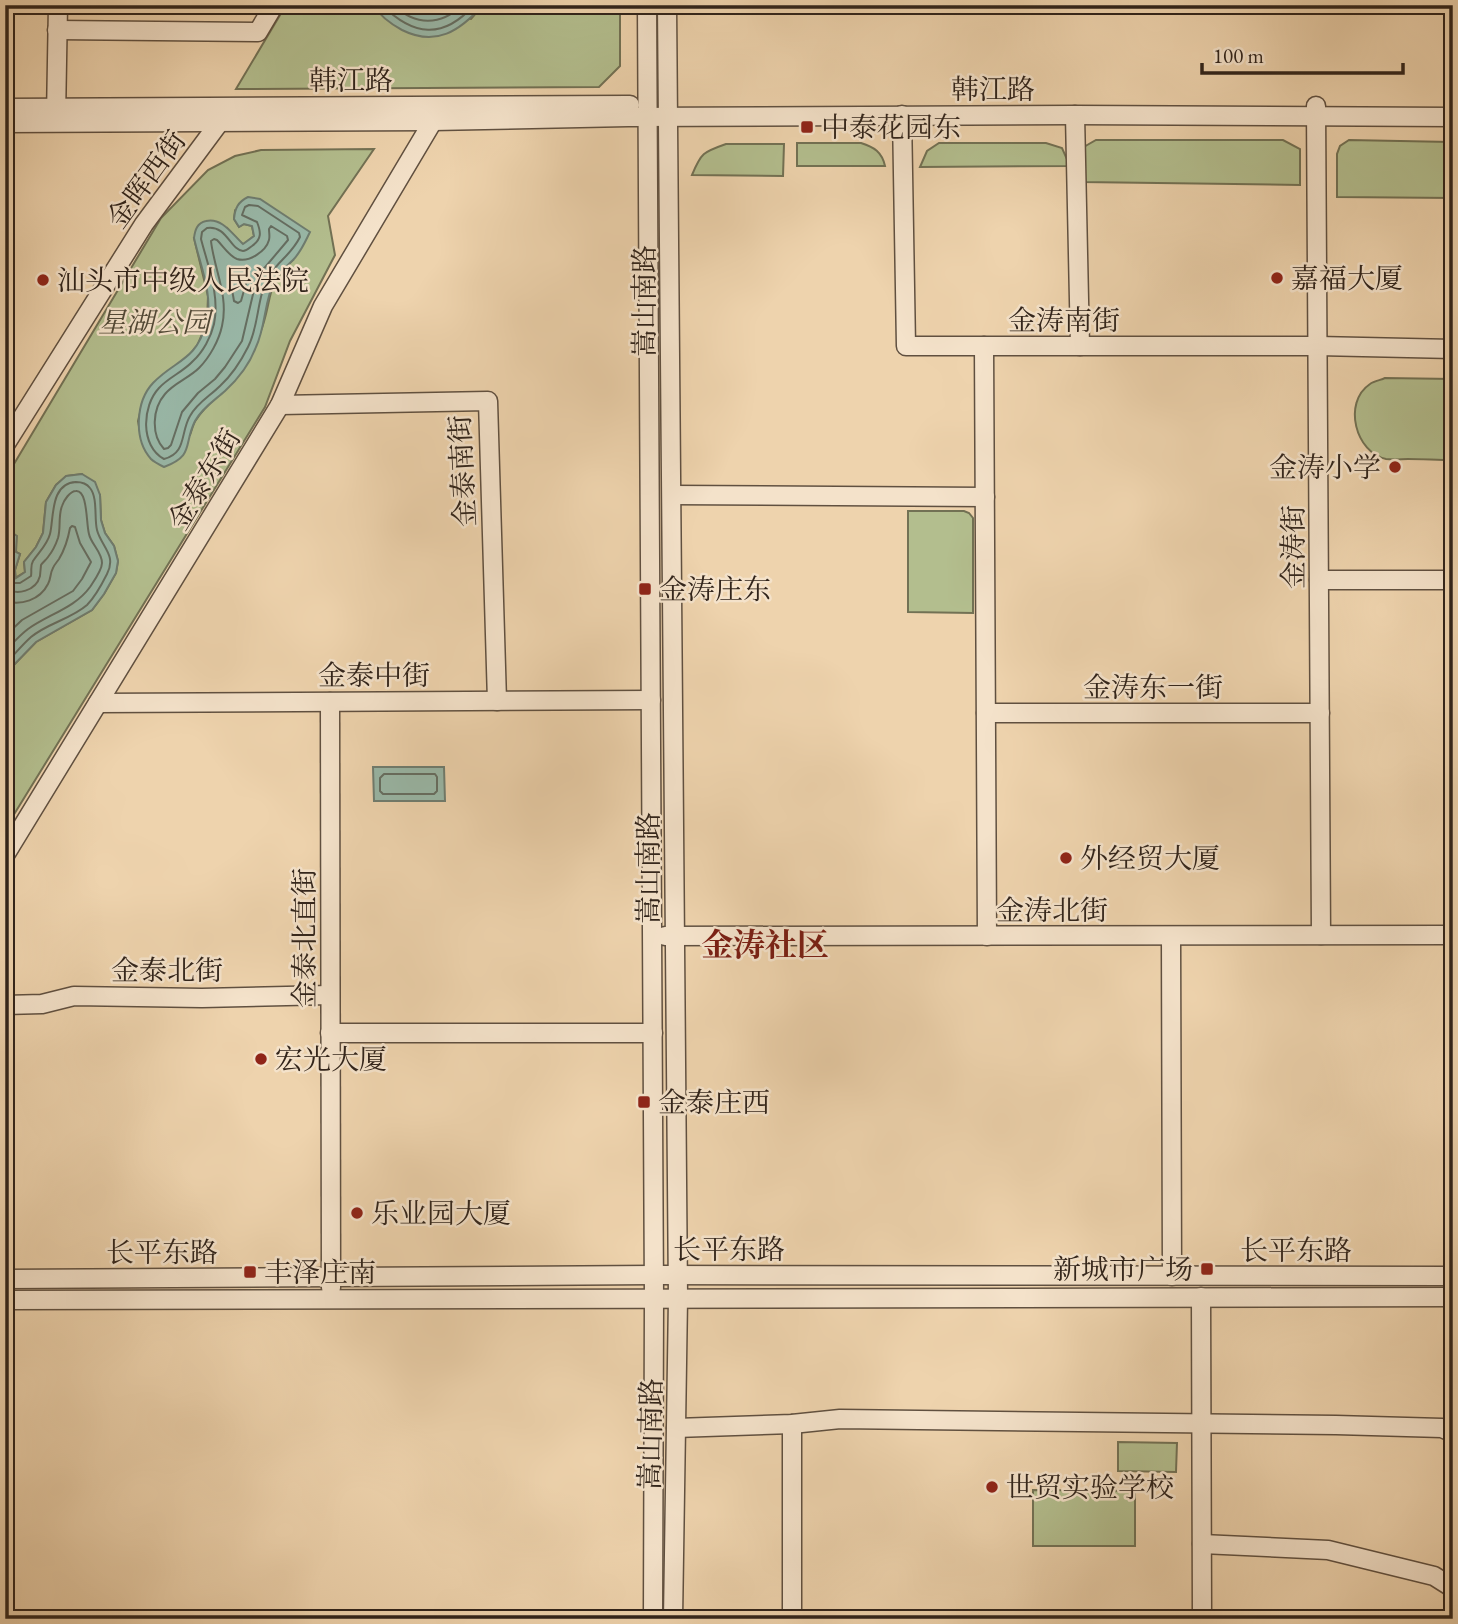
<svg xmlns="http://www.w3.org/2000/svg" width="1458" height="1624" viewBox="0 0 1458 1624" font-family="'EB Garamond','Noto Serif SC',serif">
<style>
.green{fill:#b3be8e;stroke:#727154;stroke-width:2;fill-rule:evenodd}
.water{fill:#99b8a8;stroke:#6f7d70;stroke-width:2}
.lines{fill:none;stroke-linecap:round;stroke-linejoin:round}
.shore{stroke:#656e62;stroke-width:2}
.minor-casing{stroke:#605040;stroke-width:21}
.minor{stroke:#f4e2ca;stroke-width:18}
.poi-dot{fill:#8f2418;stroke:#f4e2ca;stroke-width:2.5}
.labels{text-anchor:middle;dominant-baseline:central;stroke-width:5;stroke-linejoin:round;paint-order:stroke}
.street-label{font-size:28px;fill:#31241b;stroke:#f4e2ca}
.poi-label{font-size:28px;fill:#31241b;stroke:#f4e2ca;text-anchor:start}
.park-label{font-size:28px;font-style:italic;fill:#524a38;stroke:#f4e2ca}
.quarter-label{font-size:32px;font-weight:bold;fill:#7a1f14;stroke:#f4e2ca}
</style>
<rect width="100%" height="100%" fill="#eed3ad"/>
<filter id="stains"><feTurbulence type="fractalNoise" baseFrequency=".00286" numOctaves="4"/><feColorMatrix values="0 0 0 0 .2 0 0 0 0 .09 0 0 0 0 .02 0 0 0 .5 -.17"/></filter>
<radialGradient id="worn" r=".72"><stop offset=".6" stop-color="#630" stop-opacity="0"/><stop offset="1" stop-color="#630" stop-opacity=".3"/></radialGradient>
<g class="green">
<path d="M286,5H373L376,9L471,19L483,5H620V66L599,87L236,89Z"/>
<path d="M1096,140H1283L1300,149V185L1082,182V148Z"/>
<path d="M1349,140L1451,142L1453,145V198L1337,197V154L1340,146Z"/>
<path d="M797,143H861C874,147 882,152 885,166H797Z"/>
<path d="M939,143H1046L1062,148L1070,166L920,167L927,151Z"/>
<path d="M726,144H784L783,176L692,175C701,153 703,152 726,144Z"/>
<path d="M374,149L328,216L335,255L290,341L265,407L5,829V674L36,642L92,610L104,594L116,573L118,561L114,546L105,533L101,520L100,495L82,474L67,476L56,485L46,502L43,533L36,547L24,562L25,572L15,578V570L20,554L16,552L8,530L5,532V479L161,218L208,170L235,156L261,150ZM235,211L293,260C265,286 273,296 262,328C258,339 253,352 247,363C234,388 209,398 196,420C193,424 192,430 190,435L141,438L138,421L143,401L168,372L188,357L198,344L207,322L208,296L194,238L227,228L243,245L254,236L252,226L244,224L239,227L234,219Z"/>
<path d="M1385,378L1453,379V460C1438,460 1423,459 1408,459C1402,459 1393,460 1386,459C1356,453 1342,403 1370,384C1374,381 1381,380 1385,378Z"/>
<path d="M908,511H964L969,513L973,518V613L908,612Z"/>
<path d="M1118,1442L1177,1443L1176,1472L1118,1471Z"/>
<path d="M1033,1490L1135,1491V1546H1033Z"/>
</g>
<g class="water">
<path d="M373,5H483C460,31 436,47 402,30C391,24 380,16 373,5Z"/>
<path d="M248,197L260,199L310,232C305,242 301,252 293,260C287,266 279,272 275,280C264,300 266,326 256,347C250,363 238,379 225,391C215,400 202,408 195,421C183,445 195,455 164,467C160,465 154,462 151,459C133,439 136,401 153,383C175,360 196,361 206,324C214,296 200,265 194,238C195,230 197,223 206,221C222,217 233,235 243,244L254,236L252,226L244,224L239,227L234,219C235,208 238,202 248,197Z"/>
<path d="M82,474L95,482L100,495L101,520L105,533L114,546L118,561L116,573L104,594L92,610L36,642L5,674V532L8,530L17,536L16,552L20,554L15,570L16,578L25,572L24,562L36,547L43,533L46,502L56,485L66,476Z"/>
<path d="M373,767H444L445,801H374Z"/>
</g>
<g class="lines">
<g class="shore">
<path d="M382,5C413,36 443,40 474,5"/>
<path d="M394,5C415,26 441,26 462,5"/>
<path d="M249,205L258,206L299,233L300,237C291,255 279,260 270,275C256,296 260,324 248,347C241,361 232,375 220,386C210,396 197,403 190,416C180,433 187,453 164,459C140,446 142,406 159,388C169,377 183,372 193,361C203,352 211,337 214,324C220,296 208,266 201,239L202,232L207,228C227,225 230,250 243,251C247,251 249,248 252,246C262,239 261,232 257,222L242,215L245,207Z"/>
<path d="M271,226L287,236L288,240L261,272L254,290L242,341L225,367L215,379L198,393L182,412L171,445L168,448L164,449C151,435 152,409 165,394C174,383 189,378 199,368C210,357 219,340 222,326C229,296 214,269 211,241L214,239L217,240C223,246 229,256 237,259C249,263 266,251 269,240C270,236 269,233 269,229Z"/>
<path d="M233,268L246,270L249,273L241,301L238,303L234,301L229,272L230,270Z"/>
<path d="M5,537L9,540C9,546 11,555 11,559C10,571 3,572 13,583H20L31,576C32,571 30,566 33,561C39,552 47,545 50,534C54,518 50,483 76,482C81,482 87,484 90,488C98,498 94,518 97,530C101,546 117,555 107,574C102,584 95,597 87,605C71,619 48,623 31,637C22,645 14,655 5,664"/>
<path d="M5,588C17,596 36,591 40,576C40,575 41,566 41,565C43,562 46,560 48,557C52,552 56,544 58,538C61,528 58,516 62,506C64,500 70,491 76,491C88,490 86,524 89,534C91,544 102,552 102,563C102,570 94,581 90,587C75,608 49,614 28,629C20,635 12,644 5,651"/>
<path d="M5,601C21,606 40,600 48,584C51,579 50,573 53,568C54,565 57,562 59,559C65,549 68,539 70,528L72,526L75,527L80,543L91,562L82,579L73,591L22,620L5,636"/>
<path d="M384,774H435L437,777V791L434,794H383L380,791V778Z"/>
</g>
<g class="minor-casing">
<g id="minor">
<path d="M647,5L654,1298L653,1619"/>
<path d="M667,5L678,1298L673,1619"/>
<path d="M57,30L258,32L274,5"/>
<path d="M1316,106L1321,935"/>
<path d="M5,108L630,105"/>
<path d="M902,115L906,346H1318L1453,349"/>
<path d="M1075,115L1080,346"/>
<path d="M56,117L58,5"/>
<path d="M5,123L433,121L628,117L1075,115L1453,117"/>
<path d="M984,346L987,936"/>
<path d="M280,405L488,401L497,701"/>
<path d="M5,445L144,224L219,123"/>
<path d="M672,495L985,497"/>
<path d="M1319,580H1453"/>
<path d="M330,702L331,1288"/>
<path d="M98,703L651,700"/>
<path d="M986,713H1320"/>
<path d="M5,855L280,405L323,306L433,121"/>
<path d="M665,936L1453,935"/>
<path d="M1171,936L1172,1276"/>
<path d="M5,1005L42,1004L74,996L202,998L330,995"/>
<path d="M330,1033H653"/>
<path d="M5,1279L654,1275L1453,1276"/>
<path d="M1201,1297L1202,1619"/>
<path d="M5,1300L1453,1297"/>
<path d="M792,1424V1619"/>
<path d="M676,1428L792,1424L840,1419L1336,1425L1442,1428L1453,1433"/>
<path d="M1202,1544L1328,1550L1434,1576L1453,1588"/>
</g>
</g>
<use href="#minor" class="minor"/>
</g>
<g class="poi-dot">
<rect x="800" y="120" width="14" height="14" rx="3.5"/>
<circle cx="1277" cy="278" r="7"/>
<circle cx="43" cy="280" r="7"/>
<circle cx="1395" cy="467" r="7"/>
<rect x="638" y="582" width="14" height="14" rx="3.5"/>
<circle cx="1066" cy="858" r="7"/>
<circle cx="261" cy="1059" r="7"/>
<rect x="637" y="1095" width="14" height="14" rx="3.5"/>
<circle cx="357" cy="1213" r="7"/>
<rect x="1200" y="1262" width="14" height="14" rx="3.5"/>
<rect x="243" y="1265" width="14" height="14" rx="3.5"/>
<circle cx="992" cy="1487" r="7"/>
</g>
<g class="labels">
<g class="street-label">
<text x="351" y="80">韩江路</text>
<text x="993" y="89">韩江路</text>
<text transform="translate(146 179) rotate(-54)">金晖西街</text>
<text transform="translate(644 301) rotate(-90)">嵩山南路</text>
<text x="1064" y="320">金涛南街</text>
<text transform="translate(462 471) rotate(-93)">金泰南街</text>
<text transform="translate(204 479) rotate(-59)">金泰东街</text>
<text transform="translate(1293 547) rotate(-90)">金涛街</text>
<text x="374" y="675">金泰中街</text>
<text x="1153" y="687">金涛东一街</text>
<text transform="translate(648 868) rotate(-90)">嵩山南路</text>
<text x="1052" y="910">金涛北街</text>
<text transform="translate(304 938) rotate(-90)">金泰北直街</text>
<text x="167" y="970">金泰北街</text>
<text x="729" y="1249">长平东路</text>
<text x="1296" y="1250">长平东路</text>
<text x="162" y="1252">长平东路</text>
<text transform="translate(650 1434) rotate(-89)">嵩山南路</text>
</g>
<g class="poi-label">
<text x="821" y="127">中泰花园东</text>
<text x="1291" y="278">嘉福大厦</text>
<text x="57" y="280">汕头市中级人民法院</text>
<text x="1381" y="467" text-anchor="end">金涛小学</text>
<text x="659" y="589">金涛庄东</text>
<text x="1080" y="858">外经贸大厦</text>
<text x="275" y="1059">宏光大厦</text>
<text x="658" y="1102">金泰庄西</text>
<text x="371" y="1213">乐业园大厦</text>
<text x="1193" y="1269" text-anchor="end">新城市广场</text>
<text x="264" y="1272">丰泽庄南</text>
<text x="1006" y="1487">世贸实验学校</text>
</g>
<g class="park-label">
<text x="154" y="322">星湖公园</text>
</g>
<g class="quarter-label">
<text x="765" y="945">金涛社区</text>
</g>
</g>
<rect width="1458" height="1624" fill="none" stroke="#eed3ad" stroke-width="28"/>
<rect x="7" y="7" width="1444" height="1610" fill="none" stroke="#31241b" stroke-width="3.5"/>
<rect x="14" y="14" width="1430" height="1596" fill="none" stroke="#31241b" stroke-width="2"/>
<path d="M1202 63v10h201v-10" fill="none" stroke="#31241b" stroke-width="3.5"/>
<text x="1213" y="63" font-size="21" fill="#31241b" stroke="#f4e2ca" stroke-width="5" paint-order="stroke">100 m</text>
<rect width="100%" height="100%" filter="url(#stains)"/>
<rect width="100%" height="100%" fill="url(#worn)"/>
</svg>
